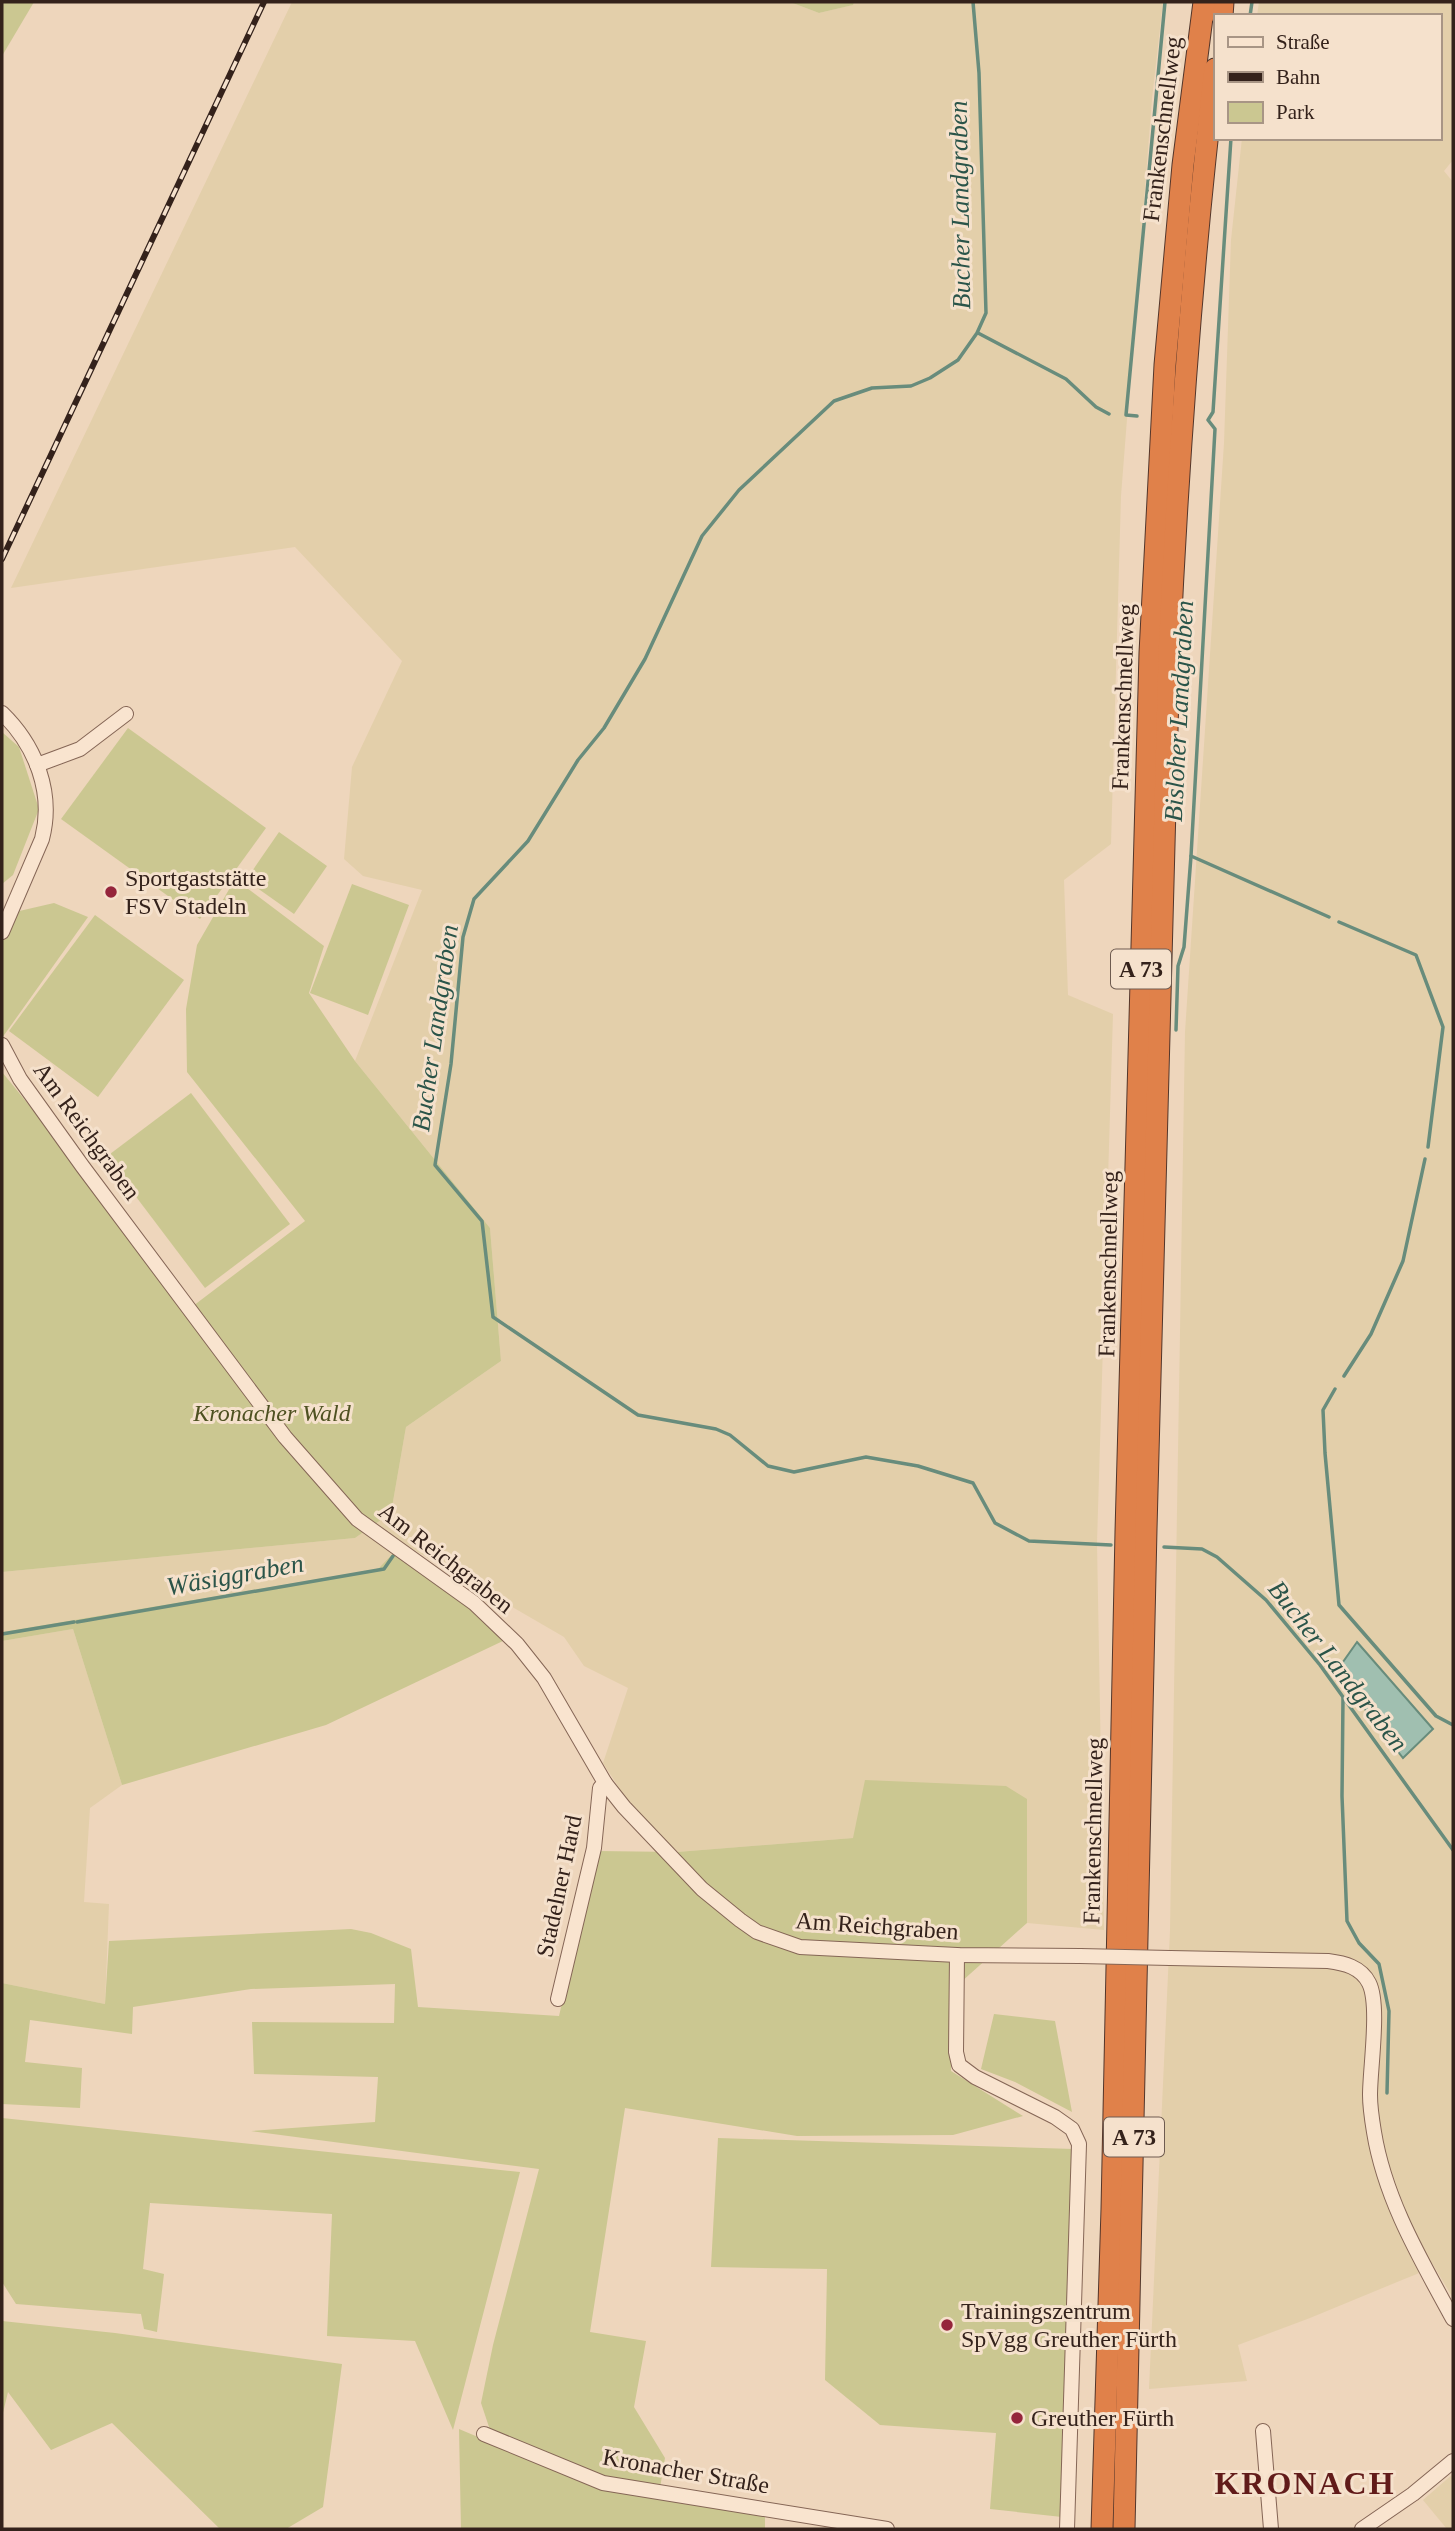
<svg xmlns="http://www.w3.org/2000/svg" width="1455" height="2531" viewBox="0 0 1455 2531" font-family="'Times New Roman',serif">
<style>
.farmland{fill:#e3cfaa}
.green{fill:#cbc791}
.water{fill:#a0bfb0;stroke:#688c7c;stroke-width:2}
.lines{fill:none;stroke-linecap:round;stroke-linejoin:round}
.stream{stroke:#688c7c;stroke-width:3.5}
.minor-casing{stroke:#856656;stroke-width:16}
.highway-casing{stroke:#53362b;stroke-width:23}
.minor{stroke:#f9e4cf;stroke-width:14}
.highway{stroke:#e0814a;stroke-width:21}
.rail-casing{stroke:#34221b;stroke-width:6}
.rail{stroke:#f5e1cc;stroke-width:3.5;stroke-dasharray:10;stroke-linecap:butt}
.minor-bridge-casing{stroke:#856656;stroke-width:16;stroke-linecap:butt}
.minor-bridge{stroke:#f9e4cf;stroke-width:14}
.poi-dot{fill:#95253b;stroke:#f5e1cc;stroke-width:2.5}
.labels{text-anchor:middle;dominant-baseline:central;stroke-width:6;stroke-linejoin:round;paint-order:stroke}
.shield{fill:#f5e1cc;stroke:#6e5b50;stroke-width:2}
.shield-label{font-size:23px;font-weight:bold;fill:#34221b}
.street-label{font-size:24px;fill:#34221b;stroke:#f5e1cc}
.poi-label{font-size:24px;fill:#34221b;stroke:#f5e1cc;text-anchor:start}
.park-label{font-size:24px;font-style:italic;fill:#4e5121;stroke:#f5e1cc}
.water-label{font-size:26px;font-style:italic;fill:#2a5449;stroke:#f5e1cc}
.district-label{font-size:32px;font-weight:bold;letter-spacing:2px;fill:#611b1a;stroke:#f5e1cc}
</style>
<rect width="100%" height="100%" fill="#eed6bc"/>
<g class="farmland">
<path d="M292,2H790L819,13L852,5L854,2H1163L1152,99L1121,496L1111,844L1064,880L1068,995L1113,1014L1097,1543L1104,1930L1027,1923V1800L853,1838L677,1852L634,1811L603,1763L628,1688L584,1666L564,1637L402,1543L378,1569L2,1632V1572L355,1538L391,1513L406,1427L501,1361L490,1228L355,1061L422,890L363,876L344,859L352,767L402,661L295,547L11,588Z"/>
<path d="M1259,2H1453V160L1444,171L1453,182V2298L1432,2263L1417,2274L1402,2280L1310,2318L1238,2345L1247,2381L1149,2389L1170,1931L1185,1032L1224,443L1231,240L1242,138H1439V16H1257Z"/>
<path d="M73,1629L122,1785L90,1808L84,1902L109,1904L105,2004L2,1983V1641Z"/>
<path d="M1453,2474V2529H1447L1423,2500Z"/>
</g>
<g class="green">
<path d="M2,2H34L2,56Z"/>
<path d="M790,2H854L853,5L819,13Z"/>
<path d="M128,728L266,828L200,919L61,819Z"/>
<path d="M2,732L19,747L39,809L13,875L2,884Z"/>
<path d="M279,832L327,866L294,914L246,880Z"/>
<path d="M235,879L324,946L309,993L355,1061L490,1228L501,1361L406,1427L391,1513L355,1538L2,1572V1072L193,1306L305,1221L187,1072L186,1009L197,945Z"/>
<path d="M352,884L409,905L368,1015L310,993Z"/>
<path d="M54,903L88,917L2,1038V915Z"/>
<path d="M95,915L184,980L98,1097L9,1031Z"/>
<path d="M191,1093L290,1224L205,1288L106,1157Z"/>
<path d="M395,1551L454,1594L505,1640L326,1725L122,1785L73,1629L2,1641V1632L378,1569Z"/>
<path d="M865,1780L1006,1786L1027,1799V1923L951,1991V2071L1023,2116L953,2135L797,2136L625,2108L590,2332L646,2341L634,2407L665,2458L660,2488L604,2478L490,2430L481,2403L493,2345L539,2169L251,2131L375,2122L378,2077L254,2074L252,2022L394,2023L395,1984L251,1989L133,2007L132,2034L30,2020L25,2062L82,2068L80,2108L2,2104V1983L105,2004L109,1941L351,1929L371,1933L411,1949L418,2007L559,2016L597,1851L677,1852L853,1838Z"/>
<path d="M994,2014L1055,2021L1072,2112L1015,2082L981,2069Z"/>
<path d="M2,2118L520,2172L453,2430L415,2341L327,2336L332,2214L150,2203L143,2269L164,2274L157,2332L144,2329L141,2314L16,2304L2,2282Z"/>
<path d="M718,2138L1074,2149L1062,2517L990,2509L996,2433L880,2425L825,2380L827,2269L711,2267Z"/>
<path d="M2,2321L115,2333L342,2364L323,2507L286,2529H220L112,2423L51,2450L8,2392L2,2417Z"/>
<path d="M459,2429L599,2488L765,2516V2529H461Z"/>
</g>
<path class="water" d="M1357,1642L1433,1729L1403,1758L1339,1676L1343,1662Z"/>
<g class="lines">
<g class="stream">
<path d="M973,2L979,73L986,313L977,333L958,360L930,378L911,386L872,388L834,401L739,490L702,536L645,659L604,728L578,760L528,841L474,899L463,937L451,1064L435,1165L482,1221L493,1317L638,1415L716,1429L730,1435L768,1466L794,1472L866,1457L918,1466L973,1483L995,1523L1029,1541L1111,1545"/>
<path d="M1250,16L1252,2"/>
<path d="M1231,138L1213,412L1208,420L1215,429L1191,856L1329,917"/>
<path d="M978,333L1066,379L1096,407L1109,414"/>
<path d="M1137,416L1126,415L1165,2"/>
<path d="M1339,922L1416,955L1443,1027L1428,1147"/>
<path d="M1176,1030L1178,966L1184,947L1191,856"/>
<path d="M1344,1376L1371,1334L1403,1261L1425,1159"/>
<path d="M1335,1389L1323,1410L1325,1453L1339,1605L1436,1716L1453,1725"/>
<path d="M1164,1547L1202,1549L1217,1557L1266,1600L1320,1665L1453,1850"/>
<path d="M77,1622L384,1569L393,1556"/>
<path d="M2,1634L74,1622"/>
<path d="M1343,1698L1342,1796L1347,1921L1359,1943L1379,1964L1389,2011L1387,2093"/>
</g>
<g class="minor-casing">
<g id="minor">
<path d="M2,713C36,746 54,793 42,839L2,932"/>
<path d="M37,765L80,749L126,714"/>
<path d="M2,1045L20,1079L83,1167L285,1437L357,1519L474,1603L517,1644L544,1678L605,1783L624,1807L702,1889L740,1920L757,1932L800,1947L957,1955L1080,1956"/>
<path d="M957,1955L956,2052L959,2065L975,2077L1055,2117L1072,2129L1079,2144L1067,2529"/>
<path d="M1170,1958L1328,1961C1344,1963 1361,1967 1369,1983C1380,2005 1370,2068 1370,2095C1370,2107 1372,2120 1374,2132C1385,2200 1421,2260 1453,2319"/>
<path d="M558,1999L594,1848L600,1788L605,1783"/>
<path d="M1263,2431L1271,2529"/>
<path d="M484,2434L603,2483L887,2529"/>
<path d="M1362,2529L1413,2494L1453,2461"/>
</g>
</g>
<g class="highway-casing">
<g id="highway">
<path d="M1222,16L1223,2"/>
<path d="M1102,2529L1112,2209L1126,1532L1150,653L1165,365L1183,165L1204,2"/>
<path d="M1124,2529L1146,1529L1169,655C1178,459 1192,264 1215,69"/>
</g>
</g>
<use href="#minor" class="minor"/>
<use href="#highway" class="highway"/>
<g class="rail-casing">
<path id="rail" d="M2,559L264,2"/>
</g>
<use href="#rail" class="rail"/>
<g class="minor-bridge-casing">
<path id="minor-bridge" d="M1080,1956L1170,1958"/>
</g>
<use href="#minor-bridge" class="minor-bridge"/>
</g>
<g class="poi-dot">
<circle cx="111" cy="892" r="7"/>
<circle cx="947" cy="2325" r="7"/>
<circle cx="1017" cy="2418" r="7"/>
</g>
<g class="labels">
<g class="shield">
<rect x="1111" y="949.5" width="60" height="39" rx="5"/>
<rect x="1104" y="2117.5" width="60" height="39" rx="5"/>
</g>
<g class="shield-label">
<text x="1141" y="969">A 73</text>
<text x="1134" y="2137">A 73</text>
</g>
<g class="street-label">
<text transform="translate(1162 129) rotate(-83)">Frankenschnellweg</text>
<text transform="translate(1123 697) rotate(-88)">Frankenschnellweg</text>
<text transform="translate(87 1131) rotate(54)">Am Reichgraben</text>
<text transform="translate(1108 1264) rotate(-89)">Frankenschnellweg</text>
<text transform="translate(446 1558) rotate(38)">Am Reichgraben</text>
<text transform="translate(1093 1831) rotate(-89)">Frankenschnellweg</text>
<text transform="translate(559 1886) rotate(-78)">Stadelner Hard</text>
<text transform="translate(877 1926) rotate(4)">Am Reichgraben</text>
<text transform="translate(686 2471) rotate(10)">Kronacher Straße</text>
</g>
<g class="poi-label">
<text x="125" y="878">Sportgaststätte<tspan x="125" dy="28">FSV Stadeln</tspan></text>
<text x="961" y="2311">Trainingszentrum<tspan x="961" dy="28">SpVgg Greuther Fürth</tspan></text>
<text x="1031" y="2418">Greuther Fürth</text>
</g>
<g class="park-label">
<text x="272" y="1413">Kronacher Wald</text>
</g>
<g class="water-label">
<text transform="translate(960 205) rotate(-91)">Bucher Landgraben</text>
<text transform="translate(1179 711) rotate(-87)">Bisloher Landgraben</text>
<text transform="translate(435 1028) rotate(-82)">Bucher Landgraben</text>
<text transform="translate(235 1575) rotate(-10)">Wäsiggraben</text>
<text transform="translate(1338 1666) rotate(52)">Bucher Landgraben</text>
</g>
<g class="district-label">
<text x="1305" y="2483">KRONACH</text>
</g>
</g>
<rect width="1455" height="2531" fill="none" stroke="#34221b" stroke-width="7"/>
<rect x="1214" y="14" width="228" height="126" fill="#f5e1cc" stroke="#a89585" stroke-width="2"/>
<rect x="1228" y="37" width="35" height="10" fill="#f9e4cf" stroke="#a89585" stroke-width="2"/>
<text x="1276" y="49" font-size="21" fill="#34221b">Straße</text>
<rect x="1228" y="72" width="35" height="10" fill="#34221b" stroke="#a89585" stroke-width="2"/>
<text x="1276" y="84" font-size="21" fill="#34221b">Bahn</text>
<rect x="1228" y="102" width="35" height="21" fill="#cbc791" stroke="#a89585" stroke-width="2"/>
<text x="1276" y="119" font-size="21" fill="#34221b">Park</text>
</svg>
